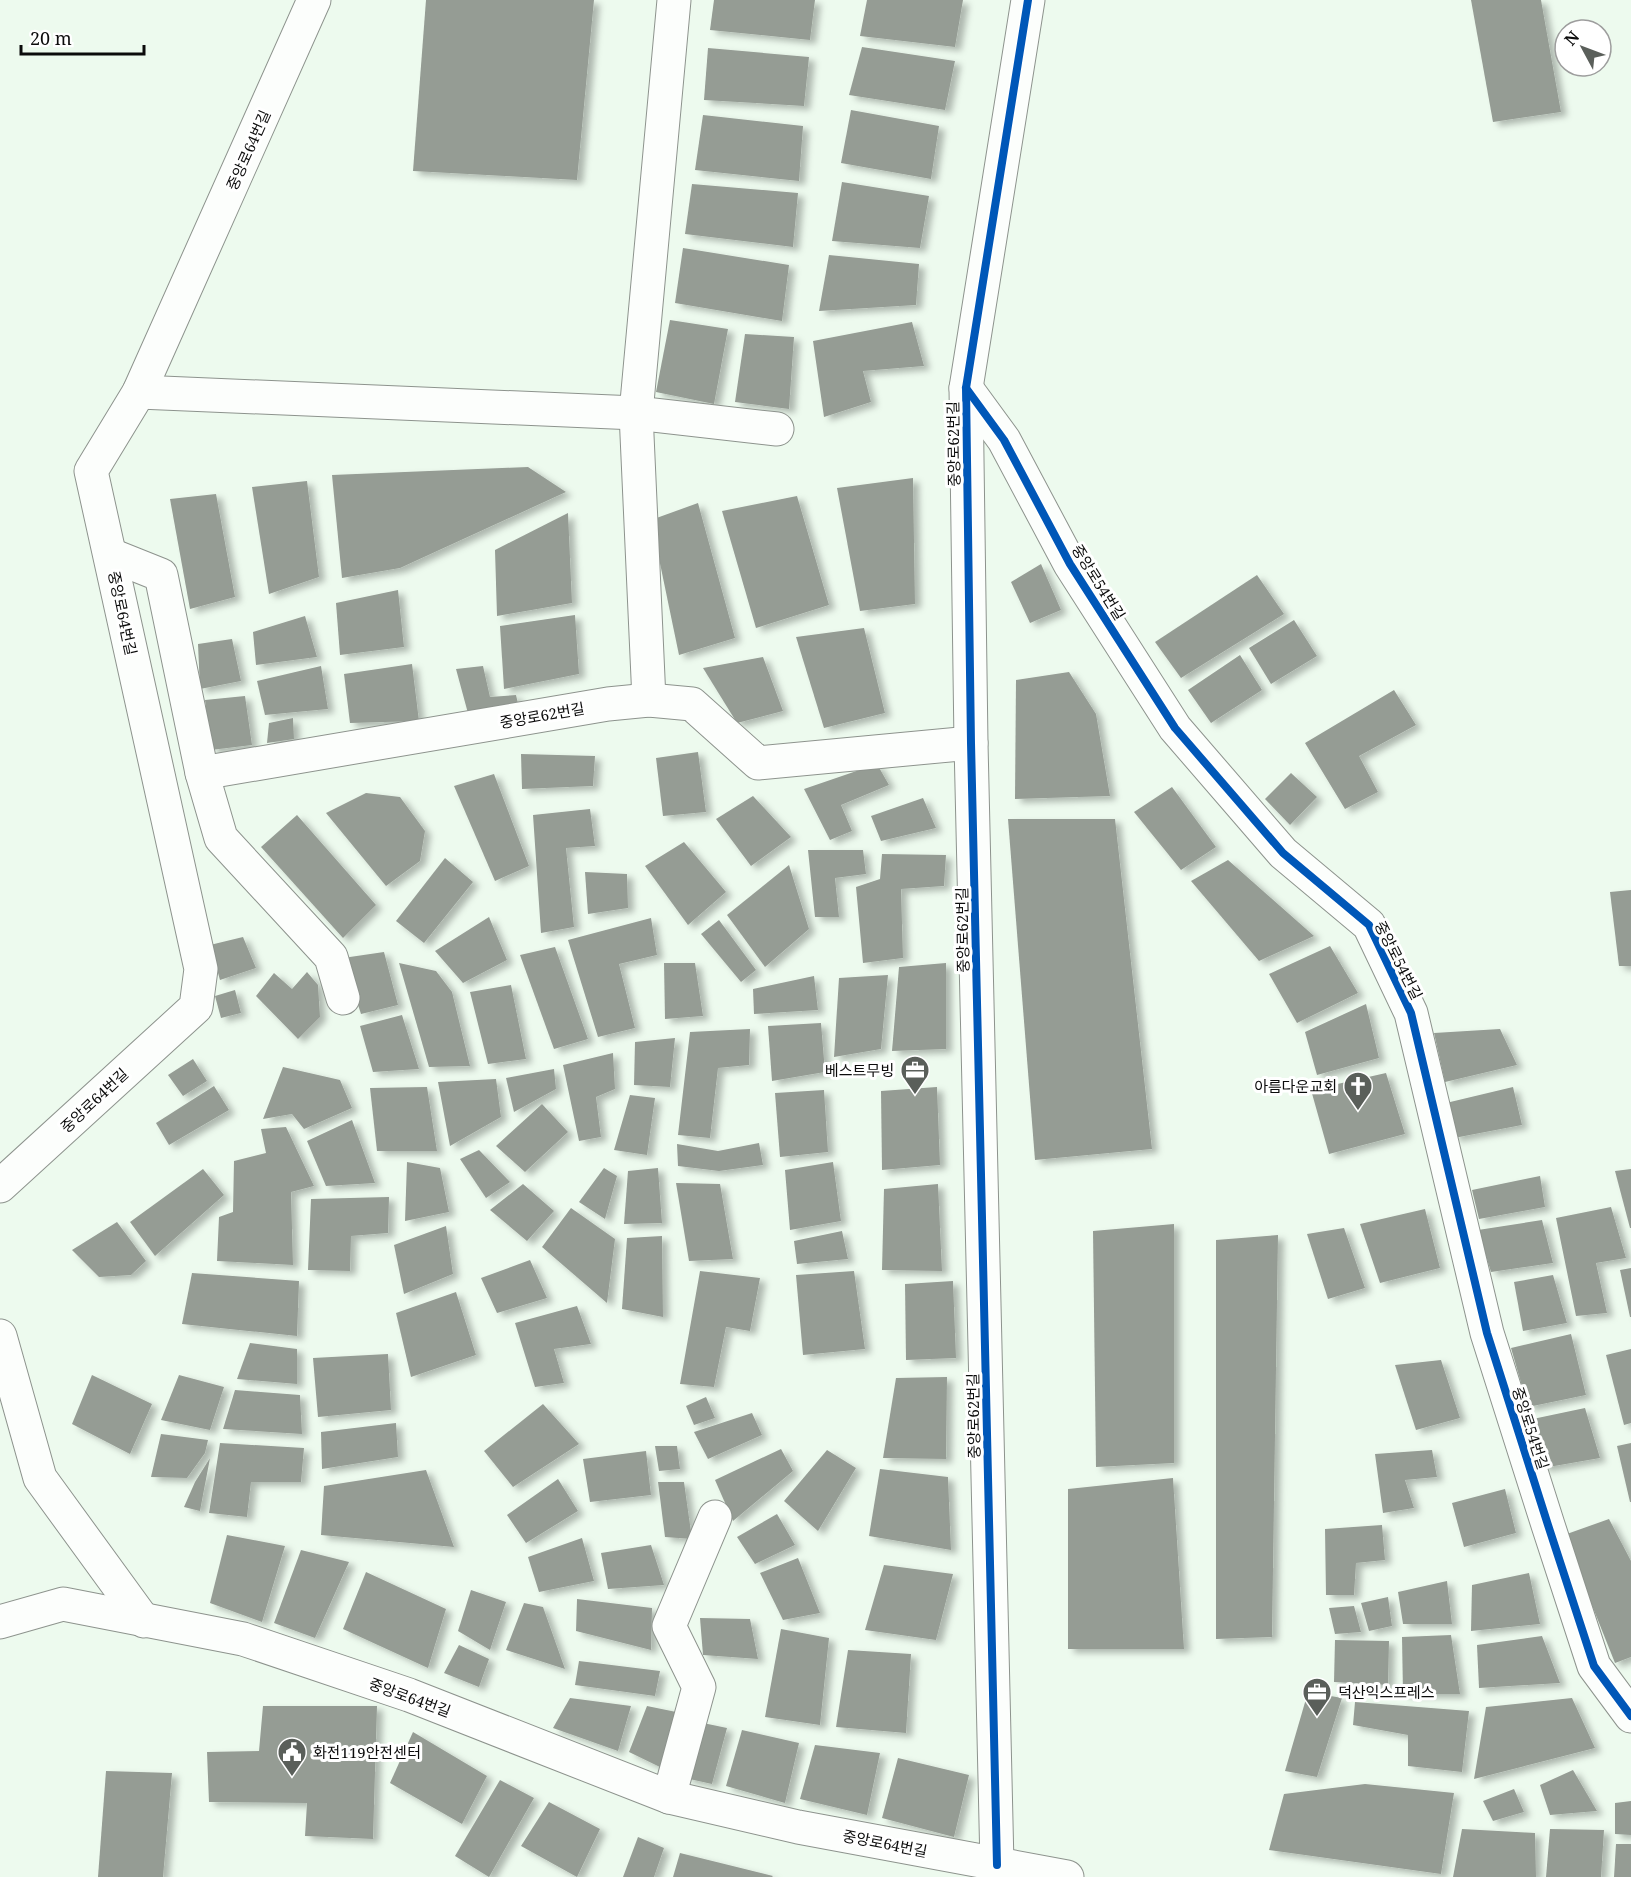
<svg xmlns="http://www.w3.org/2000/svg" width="1631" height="1877" viewBox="0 0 1631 1877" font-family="'Noto Serif','Noto Sans KR',serif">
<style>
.building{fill:#959c94;filter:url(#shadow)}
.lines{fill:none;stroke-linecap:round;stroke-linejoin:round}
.minor-casing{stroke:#8d938d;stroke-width:35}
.minor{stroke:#fcfefc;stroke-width:33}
.cycleway-casing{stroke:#fff;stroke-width:11}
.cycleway{stroke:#0057b8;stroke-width:8}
.labels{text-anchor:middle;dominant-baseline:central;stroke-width:6;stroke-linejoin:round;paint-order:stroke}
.street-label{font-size:15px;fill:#0b0b0b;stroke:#fff}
.poi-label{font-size:15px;fill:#0b0b0b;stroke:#fff;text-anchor:end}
</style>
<defs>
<filter id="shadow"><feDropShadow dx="6" dy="4" stdDeviation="3" flood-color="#0004"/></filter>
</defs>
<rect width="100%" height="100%" fill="#edfaee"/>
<g class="building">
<path d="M426,0H594L577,180L413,171Z"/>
<path d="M714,0H815L810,40L710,30Z"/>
<path d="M867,0H963L955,47L860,36Z"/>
<path d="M1471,0H1541L1561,112L1493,122Z"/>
<path d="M862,47L955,61L945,110L849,95Z"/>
<path d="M708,48L809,57L804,106L704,100Z"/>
<path d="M851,110L939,126L931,179L841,163Z"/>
<path d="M703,115L803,126L799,181L695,170Z"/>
<path d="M842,182L929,196L920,248L832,241Z"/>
<path d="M692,184L798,193L793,247L685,234Z"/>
<path d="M683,248L789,265L782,321L675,303Z"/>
<path d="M829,255L919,264L916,305L819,311Z"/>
<path d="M670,320L728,329L714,404L656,392Z"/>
<path d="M912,322L924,366L863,371L871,402L824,417L813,341Z"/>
<path d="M745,334L794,337L789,409L735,402Z"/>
<path d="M528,467L566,492L400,568L342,578L332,475Z"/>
<path d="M913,478L915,604L860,611L837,488Z"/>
<path d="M307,481L319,577L269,594L252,487Z"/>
<path d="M216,494L235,597L190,609L170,499Z"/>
<path d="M797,496L829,605L756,628L722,511Z"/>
<path d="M698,503L735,638L679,655L651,520Z"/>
<path d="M568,513L572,603L497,616L495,550Z"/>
<path d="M1041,564L1061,610L1030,623L1011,582Z"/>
<path d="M1257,575L1284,614L1181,678L1155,642Z"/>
<path d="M398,590L404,647L340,655L336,603Z"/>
<path d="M575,615L579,674L504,689L500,626Z"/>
<path d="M305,616L317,657L256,665L253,632Z"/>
<path d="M1294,620L1317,656L1271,684L1249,648Z"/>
<path d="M864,628L885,713L824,728L796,637Z"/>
<path d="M232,639L241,681L200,689L198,644Z"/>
<path d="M1240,655L1262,690L1211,723L1188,690Z"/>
<path d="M763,657L783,711L737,723L703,668Z"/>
<path d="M412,664L419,721L350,723L344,674Z"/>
<path d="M321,666L328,709L265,715L257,681Z"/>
<path d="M483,666L490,697L516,695L519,708L469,717L456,669Z"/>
<path d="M1069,672L1096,714L1110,796L1015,799L1016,680Z"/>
<path d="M1394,690L1416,725L1359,756L1378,792L1345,809L1305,743Z"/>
<path d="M245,696L252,745L211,750L205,700Z"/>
<path d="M293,718L294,739L267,743L269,723Z"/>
<path d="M698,752L706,812L663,816L656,758Z"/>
<path d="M521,754L595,756L593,786L522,789Z"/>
<path d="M877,764L889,785L841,805L852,831L830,840L804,789Z"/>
<path d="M1291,773L1317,797L1290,825L1265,799Z"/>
<path d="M494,774L529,866L495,881L454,786Z"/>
<path d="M1172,787L1216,847L1181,870L1134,812Z"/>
<path d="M366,793L400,797L425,831L420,861L386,886L326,813Z"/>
<path d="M753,796L791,837L751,866L716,819Z"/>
<path d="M923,798L936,828L881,841L871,816Z"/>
<path d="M590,809L595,846L566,848L574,927L541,933L533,815Z"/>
<path d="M297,815L376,905L343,938L261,847Z"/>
<path d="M1008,819H1115L1152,1149L1035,1160Z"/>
<path d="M684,842L726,892L688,925L645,866Z"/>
<path d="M808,850H863L866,874L835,878L839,917H815Z"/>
<path d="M882,854L946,855L944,886L901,889L903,958L863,963L856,887L880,879Z"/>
<path d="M445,858L473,882L424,943L396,921Z"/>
<path d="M1228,860L1314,936L1259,961L1191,881Z"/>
<path d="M789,865L809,929L765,967L727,915Z"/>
<path d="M585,872L627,874L628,908L588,914Z"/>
<path d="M1631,890V966H1619L1610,892Z"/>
<path d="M489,917L507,960L463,983L435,951Z"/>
<path d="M651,918L657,955L619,964L635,1028L598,1037L568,940Z"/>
<path d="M719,920L756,970L741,982L701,934Z"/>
<path d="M243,937L256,968L220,980L210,945Z"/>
<path d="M1330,946L1358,993L1297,1023L1269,974Z"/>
<path d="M555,947L588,1039L554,1049L520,955Z"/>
<path d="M384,952L398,1005L361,1014L343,958Z"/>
<path d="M399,963L436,971L452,992L470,1066L429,1067Z"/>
<path d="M664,963H695L703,1016L665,1019Z"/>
<path d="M946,963V1049L892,1051L899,967Z"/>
<path d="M307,972L318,985L320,1017L298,1039L256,996L274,973L292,989Z"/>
<path d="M888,975L881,1049L834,1057L839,978Z"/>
<path d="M814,976L818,1010L754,1014L753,989Z"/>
<path d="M511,985L526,1059L488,1064L470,992Z"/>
<path d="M235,990L241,1013L221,1018L215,996Z"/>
<path d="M1366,1004L1379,1058L1317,1075L1305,1032Z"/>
<path d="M402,1015L419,1069L373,1072L360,1026Z"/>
<path d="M821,1023L825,1072L772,1081L768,1026Z"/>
<path d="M750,1029L749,1065L718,1068L710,1138L678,1135L690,1032Z"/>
<path d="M1500,1029L1517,1065L1445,1082L1434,1033Z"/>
<path d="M675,1038L670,1087L634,1085L635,1042Z"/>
<path d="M613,1053L615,1089L596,1097L601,1137L579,1141L563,1065Z"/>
<path d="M193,1059L207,1081L183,1096L168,1075Z"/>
<path d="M283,1067L340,1080L352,1108L304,1129L292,1114L263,1119Z"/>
<path d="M554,1069L556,1089L514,1112L506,1078Z"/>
<path d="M1386,1073L1405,1134L1329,1154L1311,1090Z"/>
<path d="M496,1079L501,1117L450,1146L438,1082Z"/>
<path d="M214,1086L229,1110L169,1145L156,1123Z"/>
<path d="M427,1087L437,1151H377L370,1088Z"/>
<path d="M937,1087L940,1165L882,1170L881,1091Z"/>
<path d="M1513,1087L1522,1125L1454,1138L1446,1103Z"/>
<path d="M824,1090L828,1152L780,1157L775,1093Z"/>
<path d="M630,1095L655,1098L647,1155L614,1150Z"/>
<path d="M542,1104L568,1132L525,1172L496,1146Z"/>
<path d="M352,1120L375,1183L326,1186L307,1141Z"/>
<path d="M286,1127L314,1186L291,1192L293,1265L217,1261L219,1217L233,1212L234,1161L266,1153L261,1129Z"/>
<path d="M759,1143L763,1165L719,1171L678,1166L677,1144L718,1151Z"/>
<path d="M479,1150L510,1182L486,1198L460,1159Z"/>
<path d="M407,1162L440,1168L449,1212L405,1221Z"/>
<path d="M833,1162L841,1221L790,1230L785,1170Z"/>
<path d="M604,1168L617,1176L605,1219L579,1202Z"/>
<path d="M658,1168L662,1223L624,1224L628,1171Z"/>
<path d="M203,1169L224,1195L155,1256L130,1222Z"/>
<path d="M1631,1169V1228H1630L1615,1171Z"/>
<path d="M1540,1176L1545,1207L1479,1219L1472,1190Z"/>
<path d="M676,1183L720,1184L733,1259L689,1261Z"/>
<path d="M523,1184L554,1211L527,1241L490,1210Z"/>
<path d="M938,1184L942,1271L882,1270L884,1189Z"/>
<path d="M389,1197L388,1233L351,1236L350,1271L308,1270L311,1199Z"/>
<path d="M1611,1207L1626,1258L1596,1263L1607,1313L1576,1316L1556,1218Z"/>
<path d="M571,1208L615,1239L607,1303L542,1247Z"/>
<path d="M1425,1209L1440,1268L1380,1283L1360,1224Z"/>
<path d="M1542,1220L1553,1263L1491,1272L1478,1230Z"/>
<path d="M117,1222L146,1261L131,1275L99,1277L72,1250Z"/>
<path d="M1174,1224V1463L1096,1467L1093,1231Z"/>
<path d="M446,1226L453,1274L404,1294L394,1245Z"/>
<path d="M1344,1228L1365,1288L1328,1299L1307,1234Z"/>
<path d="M842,1231L848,1259L797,1264L794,1241Z"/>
<path d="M1278,1235L1272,1637L1216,1639V1240Z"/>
<path d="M662,1236L663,1317L622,1309L627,1238Z"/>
<path d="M530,1260L547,1298L497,1313L481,1278Z"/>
<path d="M1631,1268V1317H1630L1620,1270Z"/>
<path d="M700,1271L760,1278L750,1331L726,1327L714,1387L680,1384Z"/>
<path d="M854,1271L865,1349L803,1355L796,1275Z"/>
<path d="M192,1273L299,1281L297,1336L182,1324Z"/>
<path d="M1553,1275L1567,1323L1523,1331L1514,1282Z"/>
<path d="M953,1281L956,1358L906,1360L905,1284Z"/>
<path d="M456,1292L476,1355L411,1377L396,1313Z"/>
<path d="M577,1306L591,1344L554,1349L564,1383L535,1387L515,1323Z"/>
<path d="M1571,1334L1586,1395L1528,1407L1511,1348Z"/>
<path d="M250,1343L297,1349V1384L237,1379Z"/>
<path d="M1631,1349V1423L1624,1425L1606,1355Z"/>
<path d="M388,1354L391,1410L318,1417L313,1358Z"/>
<path d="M1441,1360L1460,1418L1416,1430L1395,1365Z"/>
<path d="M92,1375L152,1404L130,1454L72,1424Z"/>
<path d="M179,1375L224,1387L210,1430L161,1420Z"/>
<path d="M947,1377L946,1459L883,1458L896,1378Z"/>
<path d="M235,1390L300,1395L302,1434L223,1429Z"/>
<path d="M706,1397L715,1418L694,1425L686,1406Z"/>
<path d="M543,1404L579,1444L513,1487L484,1451Z"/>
<path d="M1585,1408L1600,1458L1543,1468L1528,1420Z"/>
<path d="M752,1413L762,1435L708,1459L694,1432Z"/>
<path d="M396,1423L398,1457L322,1469L321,1432Z"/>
<path d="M161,1434L208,1440L205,1453L187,1478L151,1477Z"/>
<path d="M220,1443L304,1448L301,1482H251L247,1517L209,1513Z"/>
<path d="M1631,1443V1502H1630L1617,1446Z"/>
<path d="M655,1446H677L680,1469L659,1471Z"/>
<path d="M781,1449L793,1471L733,1521L715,1480Z"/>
<path d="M827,1450L856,1468L818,1531L784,1501Z"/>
<path d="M1432,1450L1437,1477L1405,1480L1414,1508L1383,1513L1375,1454Z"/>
<path d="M646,1451L651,1495L590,1502L583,1459Z"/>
<path d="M210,1458L200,1511L184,1507L195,1482Z"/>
<path d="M880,1469L948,1477L951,1550L869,1536Z"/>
<path d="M426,1470L454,1547L321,1535L324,1486Z"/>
<path d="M1173,1478L1184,1649H1068V1489Z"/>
<path d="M558,1479L578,1511L526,1543L507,1515Z"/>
<path d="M658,1482H684L692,1539L665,1537Z"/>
<path d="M1505,1489L1516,1533L1464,1547L1452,1503Z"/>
<path d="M777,1514L795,1545L755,1564L737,1537Z"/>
<path d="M1609,1519L1631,1561V1657L1615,1663L1564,1535Z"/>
<path d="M1382,1525L1385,1560L1356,1563L1354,1595H1326L1325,1529Z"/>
<path d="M227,1535L285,1546L262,1622L210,1603Z"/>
<path d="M582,1538L594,1581L539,1592L528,1557Z"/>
<path d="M651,1545L664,1585L608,1589L601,1553Z"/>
<path d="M301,1550L349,1562L315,1638L274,1623Z"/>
<path d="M798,1558L820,1613L783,1620L760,1573Z"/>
<path d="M884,1565L953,1574L936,1640L865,1630Z"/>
<path d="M366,1572L446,1609L428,1668L343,1629Z"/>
<path d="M1529,1573L1540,1624L1471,1631L1472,1585Z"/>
<path d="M1447,1581L1452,1624H1403L1398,1592Z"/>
<path d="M471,1590L506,1602L490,1650L458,1631Z"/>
<path d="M1388,1597L1392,1626L1369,1631L1361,1603Z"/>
<path d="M577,1599L652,1608L651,1650L576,1631Z"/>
<path d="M524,1603L543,1607L565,1669L506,1650Z"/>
<path d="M1354,1606L1361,1632L1335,1634L1329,1608Z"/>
<path d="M700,1618L750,1619L758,1659L703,1655Z"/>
<path d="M781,1629L829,1638L820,1725L765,1717Z"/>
<path d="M1451,1635L1460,1694H1403L1402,1637Z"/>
<path d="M1542,1636L1560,1683L1479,1688L1477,1645Z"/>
<path d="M1335,1640L1389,1641L1388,1685L1334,1682Z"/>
<path d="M459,1645L489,1659L479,1687L444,1673Z"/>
<path d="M848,1650L911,1654L906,1733L836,1727Z"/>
<path d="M579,1661L660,1671L655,1696L575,1685Z"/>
<path d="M1308,1692L1342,1698L1317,1777L1285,1771Z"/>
<path d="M570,1698L631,1706L618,1751L553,1728Z"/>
<path d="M1572,1698L1595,1748L1474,1779L1486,1707Z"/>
<path d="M1355,1702L1469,1711L1462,1772L1408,1766V1735L1353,1725Z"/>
<path d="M263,1706H377L373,1839L305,1836L307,1803L209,1802L207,1752L259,1751Z"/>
<path d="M647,1706L681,1713L662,1768L629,1752Z"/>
<path d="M703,1723L727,1728L712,1784L685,1778Z"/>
<path d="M742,1730L799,1743L785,1803L726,1786Z"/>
<path d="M413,1732L487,1776L462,1824L390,1783Z"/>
<path d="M815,1745L880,1753L867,1815L800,1799Z"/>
<path d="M898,1758L969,1775L954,1837L882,1818Z"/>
<path d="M1573,1770L1597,1811L1550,1815L1540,1785Z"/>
<path d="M106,1771L172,1773L163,1877H98Z"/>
<path d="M500,1780L534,1798L489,1877L455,1856Z"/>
<path d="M1365,1784L1454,1793L1441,1874L1269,1850L1284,1794Z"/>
<path d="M1514,1789L1524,1812L1493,1821L1483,1801Z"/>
<path d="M1631,1801V1835L1615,1834V1803Z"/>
<path d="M549,1802L600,1829L577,1877L521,1846Z"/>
<path d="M1462,1829L1535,1833L1536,1877H1453Z"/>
<path d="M1550,1829L1604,1830L1601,1877H1546Z"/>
<path d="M638,1837L664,1848L654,1877H623Z"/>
<path d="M1616,1844H1631V1877H1614Z"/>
<path d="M680,1853L773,1876L772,1877H673Z"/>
</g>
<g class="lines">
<g class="minor-casing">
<g id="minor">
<path d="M966,388L1004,440L1070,564L1175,728L1283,853L1369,925L1411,1013L1487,1333L1548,1525L1594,1666L1631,1716"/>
<path d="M139,392L636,413L777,429"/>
<path d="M111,555L161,575L202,773L608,704L649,700L692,704L758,763L971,743"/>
<path d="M649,700L636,413L674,0"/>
<path d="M202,773L221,838L331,957L343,998"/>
<path d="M0,1186L196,1007L201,969L91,471L139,392L314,0"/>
<path d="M0,1336L40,1478L144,1621"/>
<path d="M0,1622L63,1604L243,1639L409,1695L669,1797L798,1827L1067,1877"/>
<path d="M669,1797L699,1687L669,1626L715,1517"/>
<path d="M997,1865L971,743L966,388L1028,0"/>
</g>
</g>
<use href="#minor" class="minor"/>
<g class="cycleway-casing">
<g id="cycleway">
<path d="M966,388L1004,440L1070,564L1175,728L1283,853L1369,925L1411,1013L1487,1333L1548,1525L1594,1666L1631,1716"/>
<path d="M997,1865L971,743L966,388L1028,0"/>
</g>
</g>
<use href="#cycleway" class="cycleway"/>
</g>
<defs>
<g id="office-pin" transform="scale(1.5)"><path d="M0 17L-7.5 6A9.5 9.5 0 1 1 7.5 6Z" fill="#5a5f5a" stroke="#fff"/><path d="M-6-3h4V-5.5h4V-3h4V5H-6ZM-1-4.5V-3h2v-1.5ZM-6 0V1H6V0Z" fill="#fff"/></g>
<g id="church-pin" transform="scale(1.5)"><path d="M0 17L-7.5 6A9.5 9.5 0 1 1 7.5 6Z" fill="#5a5f5a" stroke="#fff"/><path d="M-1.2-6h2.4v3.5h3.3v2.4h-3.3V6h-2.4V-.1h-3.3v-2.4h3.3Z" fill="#fff"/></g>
<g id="civic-pin" transform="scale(1.5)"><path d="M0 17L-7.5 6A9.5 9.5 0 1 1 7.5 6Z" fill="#5a5f5a" stroke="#fff"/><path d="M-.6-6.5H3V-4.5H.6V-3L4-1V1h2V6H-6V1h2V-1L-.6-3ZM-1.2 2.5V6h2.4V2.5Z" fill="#fff"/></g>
</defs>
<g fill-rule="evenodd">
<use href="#office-pin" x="915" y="1070"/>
<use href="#church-pin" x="1358" y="1086"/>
<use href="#office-pin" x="1317" y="1692"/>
<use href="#civic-pin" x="292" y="1752"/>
</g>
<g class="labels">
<g class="street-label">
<text transform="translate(248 150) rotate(-66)">중앙로64번길</text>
<text transform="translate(953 444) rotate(-91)">중앙로62번길</text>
<text transform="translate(1099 582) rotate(58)">중앙로54번길</text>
<text transform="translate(123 613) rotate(78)">중앙로64번길</text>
<text transform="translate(542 715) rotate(-10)">중앙로62번길</text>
<text transform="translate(962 930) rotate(-91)">중앙로62번길</text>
<text transform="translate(1399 960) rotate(63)">중앙로54번길</text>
<text transform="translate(94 1100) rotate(-43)">중앙로64번길</text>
<text transform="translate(973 1416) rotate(-91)">중앙로62번길</text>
<text transform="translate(1531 1428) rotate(72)">중앙로54번길</text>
<text transform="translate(410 1697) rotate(20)">중앙로64번길</text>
<text transform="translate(885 1843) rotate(11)">중앙로64번길</text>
</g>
<g class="poi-label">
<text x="894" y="1070">베스트무빙</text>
<text x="1337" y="1086">아름다운교회</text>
<text x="1338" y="1692" text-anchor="start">덕산익스프레스</text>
<text x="313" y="1752" text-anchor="start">화전119안전센터</text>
</g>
</g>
<g transform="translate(1583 48) rotate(311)"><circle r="28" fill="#ffffff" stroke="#9d9d9d" stroke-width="1.5"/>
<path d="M0-4.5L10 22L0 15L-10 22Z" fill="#5a5f5a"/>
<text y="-9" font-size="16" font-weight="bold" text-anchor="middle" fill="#0b0b0b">N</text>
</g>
<path d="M21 45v9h123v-9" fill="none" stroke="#0b0b0b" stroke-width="3"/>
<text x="30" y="45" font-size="18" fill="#0b0b0b" stroke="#ffffff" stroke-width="4.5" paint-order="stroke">20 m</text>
</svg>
